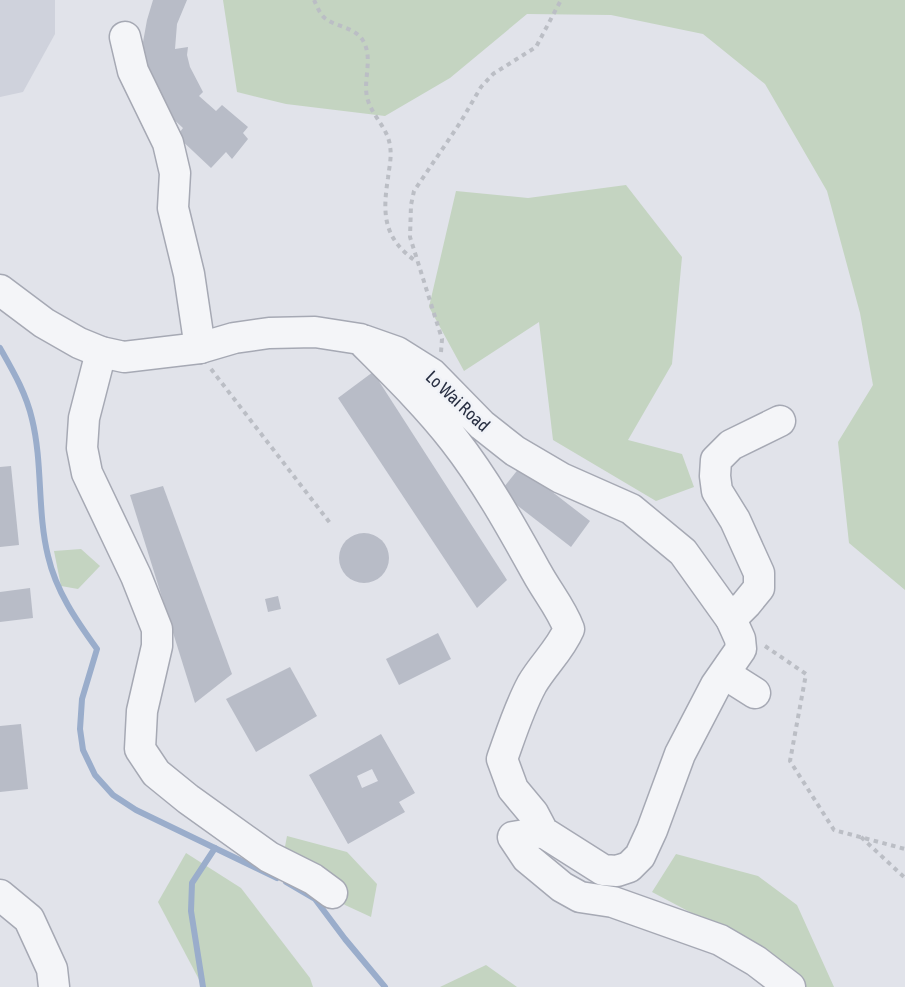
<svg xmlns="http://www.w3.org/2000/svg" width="905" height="987" viewBox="0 0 905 987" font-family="'Asap Condensed',sans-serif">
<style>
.built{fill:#cfd2dc}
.green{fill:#c4d4c1}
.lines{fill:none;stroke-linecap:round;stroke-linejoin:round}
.stream{stroke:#9aadcb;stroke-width:6}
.building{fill:#b8bcc7;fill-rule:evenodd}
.minor-casing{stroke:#a6a9b4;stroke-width:33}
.path{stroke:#bbbec5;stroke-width:4;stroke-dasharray:4.5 4.5;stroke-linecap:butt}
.minor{stroke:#f4f5f8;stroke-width:30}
.labels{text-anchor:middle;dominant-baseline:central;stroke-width:5;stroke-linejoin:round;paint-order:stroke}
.street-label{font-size:18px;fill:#282f42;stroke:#f0f2f7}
</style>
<rect width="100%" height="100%" fill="#e1e3ea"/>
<path class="built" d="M0,0H55V34L23,92L0,97Z"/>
<g class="green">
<path d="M223,0H905V590L849,543L838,442L873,385L860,313L827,191L765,84L703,34L611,15L527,14L450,78L385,116L286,104L237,92Z"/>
<path d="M626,185L682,257L672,364L628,440L682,454L694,487L656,501L553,440L539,322L464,371L429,307L456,191L528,198Z"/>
<path d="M81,549L100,566L78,589L61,586L54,551Z"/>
<path d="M287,836L347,852L377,884L371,917L345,905L284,852Z"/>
<path d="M186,853L241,888L310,978L313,987H203L158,902Z"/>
<path d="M676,854L758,876L797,905L834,987H801L737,937L652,892Z"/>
<path d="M486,965L517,987H440Z"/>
</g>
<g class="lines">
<g class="stream">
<path d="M0,348C13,371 26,393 32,419C43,464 37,511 48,556C56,591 76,620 97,649L82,699L80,729L83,750L95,775L113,795L136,810L277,878"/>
<path d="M286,882L315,899L345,939L385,987"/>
<path d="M203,987L191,911L192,883L215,848"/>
</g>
</g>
<g class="building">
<path d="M153,0H187L177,24L175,49L188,47L187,55L190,67L203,92L199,96L216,111L222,105L248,127L243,133L248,139L232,159L226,152L211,168L177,136L183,128L168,114L145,65L143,42L147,20Z"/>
<path d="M373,372L507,580L477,608L338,398Z"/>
<path d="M11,466L19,545L0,547V467Z"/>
<path d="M520,467L590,521L571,547L500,492Z"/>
<path d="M163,486L232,674L195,703L130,495Z"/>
<circle cx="364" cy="558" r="25"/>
<path d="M30,588L33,618L0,622V592Z"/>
<path d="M278,596L281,609L268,612L265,599Z"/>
<path d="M438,633L451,659L399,685L386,659Z"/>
<path d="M290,667L317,716L256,752L226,699Z"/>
<path d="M21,724L28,789L0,792V726Z"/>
<path d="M381,734L415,793L399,802L405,812L348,844L309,775ZM372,769L378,781L362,788L357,776Z"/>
</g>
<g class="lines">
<g class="minor-casing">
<g id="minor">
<path d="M125,37L133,71L168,143L175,173L173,208L189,274L200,348"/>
<path d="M0,290L44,323L79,343L101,352L124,357L200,348L234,338L269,333L315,332L360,339L397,352L432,374L482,425L515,451L561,478L631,509L683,552L731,619L740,639L741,649L716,685L680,754L652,830L640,856L629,867L617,871L603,870L543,832L533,813L513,789L502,759C511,734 519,708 532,684C543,665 560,650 569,629C561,608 548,593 537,573C512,528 486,481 454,440C426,404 393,372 360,339"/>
<path d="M101,352L84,418L82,448L87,473L136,576L157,629V646L142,711L140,749L156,773L188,799L269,857L313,879L332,893"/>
<path d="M731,619L746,604L759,588V573L735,520L717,491L715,476L716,460L731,445L780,421"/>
<path d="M725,674L755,693"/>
<path d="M543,832L513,837L527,858L562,887L580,897L613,902L720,940L756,961L790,987"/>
<path d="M0,895L29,919L52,969L54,987"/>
</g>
</g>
<g class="path">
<path d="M314,0C317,6 320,15 326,19C337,27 353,27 362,39C374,57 363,78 367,97C371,115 388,128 390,146C392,157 389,168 388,178C382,216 384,239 417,262"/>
<path d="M441,352L442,339L410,237L411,205L414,191L460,123L481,87L493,74L536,47L561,0"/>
<path d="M211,369L330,523"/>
<path d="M765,646L806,674L790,761L834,830L905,849"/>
<path d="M861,837L905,878"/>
</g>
<use href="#minor" class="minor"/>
</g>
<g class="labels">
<g class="street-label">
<text transform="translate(458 401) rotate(43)">Lo Wai Road</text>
</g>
</g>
</svg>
